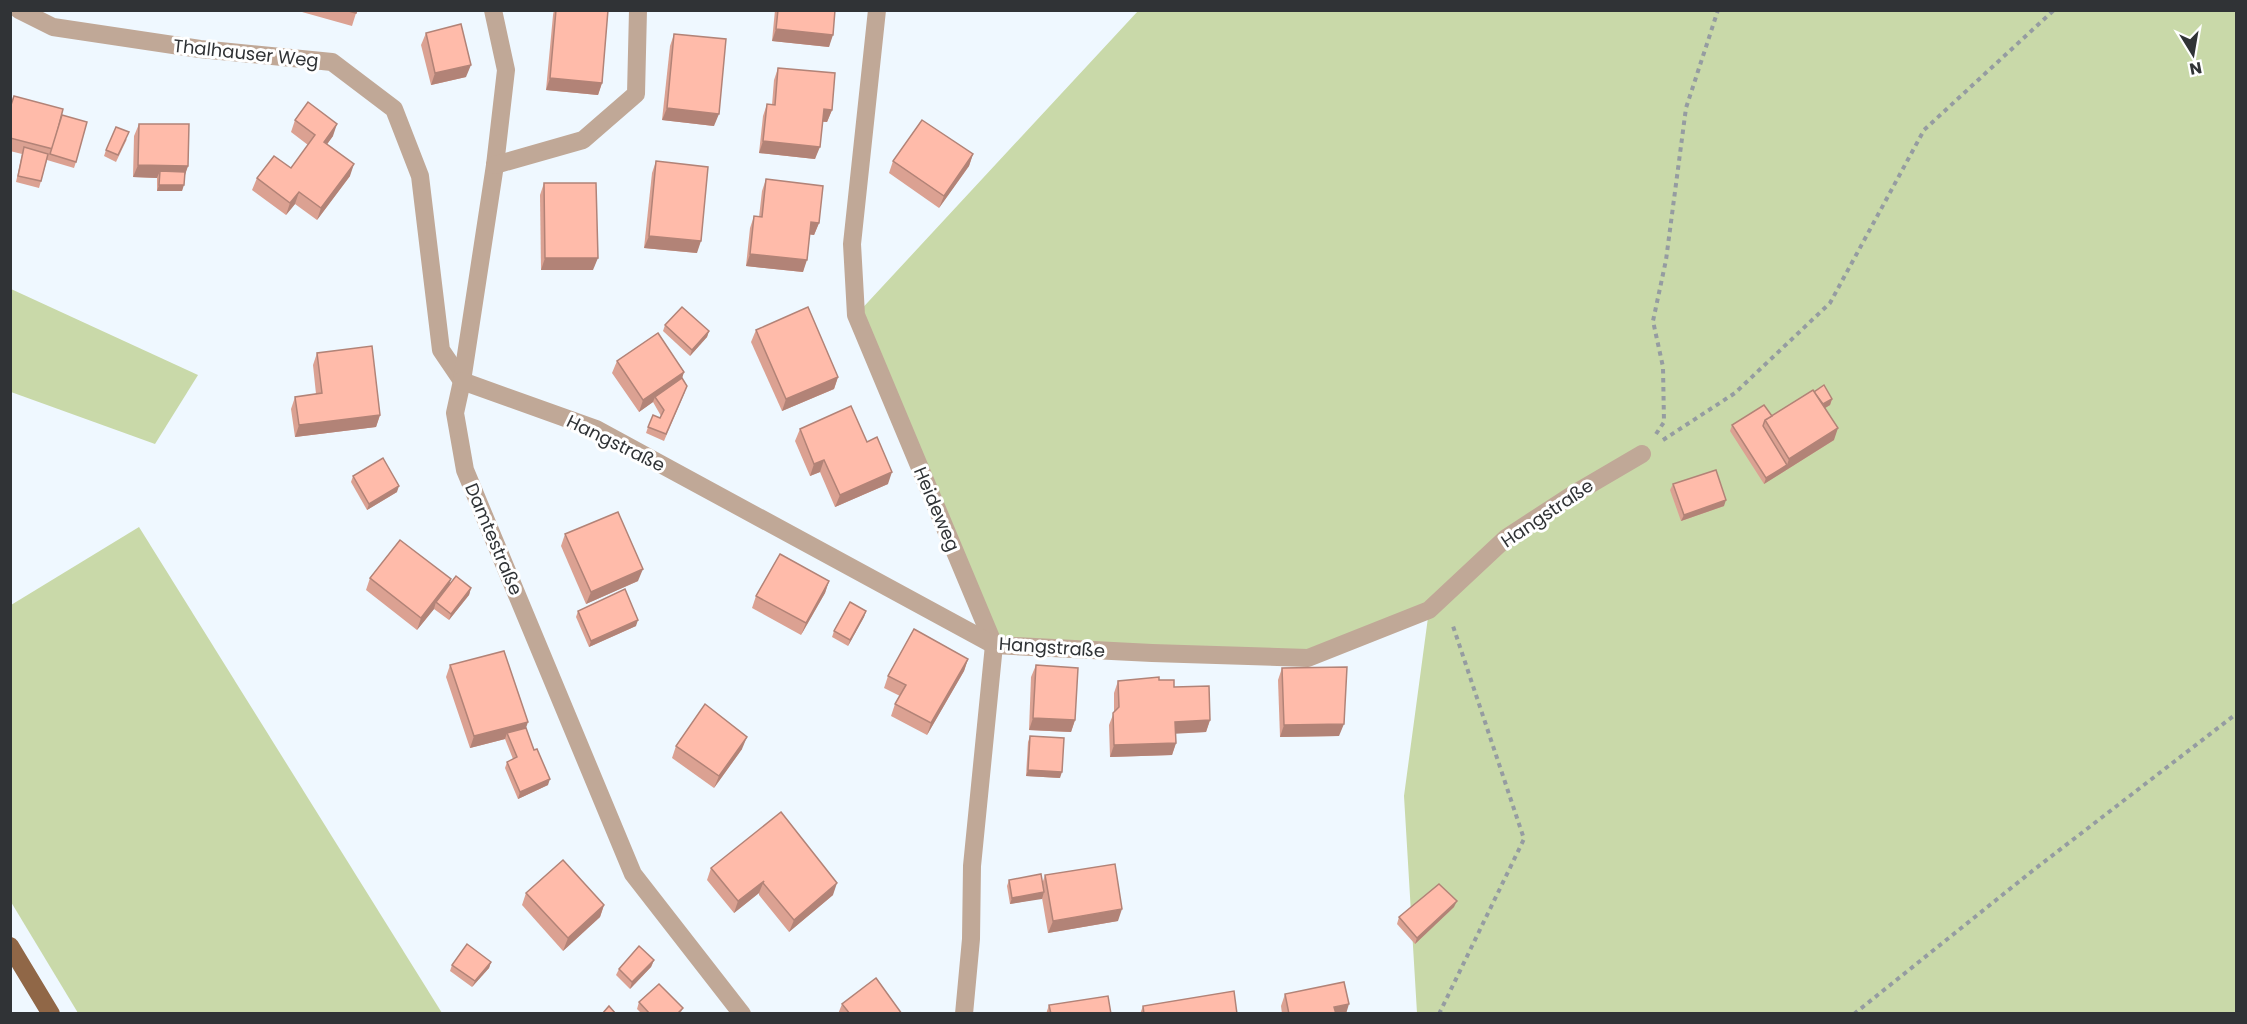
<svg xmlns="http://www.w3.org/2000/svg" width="2247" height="1024" viewBox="0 0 2247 1024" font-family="Poppins,sans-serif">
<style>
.green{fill:#c9d9a9}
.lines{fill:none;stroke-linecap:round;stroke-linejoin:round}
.path{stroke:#959ca1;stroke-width:4;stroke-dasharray:4.5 4.5;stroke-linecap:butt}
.minor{stroke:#c0a897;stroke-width:18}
.major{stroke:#906747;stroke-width:18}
.wall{fill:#dba192}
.shaded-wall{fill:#b28377}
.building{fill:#fba;stroke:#b28377;stroke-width:1.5}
.labels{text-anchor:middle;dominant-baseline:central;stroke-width:6;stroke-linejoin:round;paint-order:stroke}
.street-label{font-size:18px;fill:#303336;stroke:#fff}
</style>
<rect width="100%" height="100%" fill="#eff8ff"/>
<g class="green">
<path d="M1138,11H2236V1013H1417L1404,796L1429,610L1308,658L994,645L856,315Z"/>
<path d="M11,289L198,375L155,444L11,392Z"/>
<path d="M139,527L442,1013H78L11,902V605Z"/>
</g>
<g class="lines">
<g class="path">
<path d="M1656,434L1664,422L1663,367L1653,321L1666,260L1686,108L1718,10"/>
<path d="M1663,440L1735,393L1830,303L1924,130L2054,10"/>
<path d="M1439,1014L1524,839L1453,626"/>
<path d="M1854,1014L2031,872L2236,714"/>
</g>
<g class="minor">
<path d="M19,10L53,27L200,49L332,62L394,109L420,176L441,350L462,381"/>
<path d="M493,10L506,70L495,165L462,381L455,413L465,470L633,874L742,1014"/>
<path d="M877,10L852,244L856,315L994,645L972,866L971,939L964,1014"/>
<path d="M495,165L583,140L636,94L638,10"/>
<path d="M462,381L596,429L994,645L1152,653L1308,658L1429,610L1506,538L1572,495L1642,454"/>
</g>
<path class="major" d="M10,946L51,1014"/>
</g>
<g class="wall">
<path d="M302,10H357L352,26L302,12Z"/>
<path d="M554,10H608L602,83L598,95L546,90L553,15Z"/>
<path d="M775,10H835L829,47L772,41Z"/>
<path d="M426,33L466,77L431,85L421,45Z"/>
<path d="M674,34L714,126L662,120L670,46Z"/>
<path d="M778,68L832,110L827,122H822L815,159L759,153L763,116L767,104L772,105L774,80Z"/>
<path d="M14,96L62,115L76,162L74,168L47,160L39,188L16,182L22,154L10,151V105Z"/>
<path d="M295,120L333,136L327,144L350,176L317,220L295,204L286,215L252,190L257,178L291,168L308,145L291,132Z"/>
<path d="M139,124L188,166L184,176L182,191H157V178L133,177L134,136Z"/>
<path d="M127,139L116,162L104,156L106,150Z"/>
<path d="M973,154L969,166L939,208L889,173L893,161Z"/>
<path d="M656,161L697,253L644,248L652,173Z"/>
<path d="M766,179L819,223L814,235L809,234L803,272L746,266L750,228L754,216L759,217L762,191Z"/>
<path d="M544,183L593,270H541L540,195Z"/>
<path d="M665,325L709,331L707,337L690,356L663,331Z"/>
<path d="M756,330L838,377L834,389L782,411L751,342Z"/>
<path d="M317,353L380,415L376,427L295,437L291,409L295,397L316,394L313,365Z"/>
<path d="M617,361L684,372L682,378L685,392L664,441L646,433L648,427L660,418L661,416L653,402L639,412L612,373Z"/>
<path d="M1814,392L1832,399L1830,405L1825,408L1834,440L1764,484L1730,431L1732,425L1772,416Z"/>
<path d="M800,429L867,442L888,484L835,507L820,472L810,476L795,441Z"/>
<path d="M353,476L397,492L367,510L351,482Z"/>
<path d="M1673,484L1724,506L1681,521L1670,490Z"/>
<path d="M565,534L638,581L586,604L561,546Z"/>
<path d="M370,578L451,579L449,585L471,588L469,595L449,620L434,609L417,630L366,590Z"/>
<path d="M829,581L825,593L801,635L752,608L756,596Z"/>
<path d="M578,611L636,626L589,647L576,617Z"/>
<path d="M866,611L864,617L848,646L832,637L834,631Z"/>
<path d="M968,659L964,671L927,735L891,716L895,704L900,696L884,688L888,676Z"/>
<path d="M450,665L526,728L534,750L548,785L518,799L505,768L507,762L513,759L505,739L470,748L446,677Z"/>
<path d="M1036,665L1075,720L1071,732L1029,730L1031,677Z"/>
<path d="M1282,668L1339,736L1280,737L1278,680Z"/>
<path d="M1159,680L1174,687L1210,720L1206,732L1176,733V743L1172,755L1110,757L1109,725L1114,712V693L1118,681Z"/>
<path d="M1030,736L1060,778L1026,776L1028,742Z"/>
<path d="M676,746L742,749L714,788L672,758Z"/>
<path d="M711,868L833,895L789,932L759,895V893L734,913L707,880Z"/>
<path d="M1045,875L1118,921L1048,933L1042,898L1010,904L1007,886L1009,880L1043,881Z"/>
<path d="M526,893L604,905L600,917L563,951L522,905Z"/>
<path d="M1454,907L1415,944L1397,924L1399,917Z"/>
<path d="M654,960L651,967L630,989L616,975L619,969Z"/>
<path d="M491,962L489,968L472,987L450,971L452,965Z"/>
<path d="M1285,994L1346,1014H1282L1281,1006Z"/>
<path d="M639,1002L683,1008L680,1014H642L637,1009Z"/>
<path d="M842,1004L902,1014H838Z"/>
<path d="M1049,1005L1111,1014H1046Z"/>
<path d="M1143,1006L1237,1014H1140Z"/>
</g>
<g class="shaded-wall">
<path d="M776,29L833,35L829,47L772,41Z"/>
<path d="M471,65L466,77L431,85L435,73Z"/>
<path d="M550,78L602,83L598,95L546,90Z"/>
<path d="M667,108L719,114L714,126L662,120Z"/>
<path d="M824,109L832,110L827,122L819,121Z"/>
<path d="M337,124L333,136L320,154L324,142Z"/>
<path d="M763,141L820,147L815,159L759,153Z"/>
<path d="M973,154L969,166L939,208L944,196Z"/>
<path d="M354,164L350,176L317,220L321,208Z"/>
<path d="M138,165L188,166L184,178L160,171L157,178L133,177Z"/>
<path d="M159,185H184L182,191H157Z"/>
<path d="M299,192L295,204L286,215L290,203Z"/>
<path d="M811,222L819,223L814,235L806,234Z"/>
<path d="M649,236L701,241L697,253L644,248Z"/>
<path d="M750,254L807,260L803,272L746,266Z"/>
<path d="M545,258H598L593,270H541Z"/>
<path d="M709,331L707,337L690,356L692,350Z"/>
<path d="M684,372L680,384L655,397L653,402L639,412L643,400Z"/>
<path d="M838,377L834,389L782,411L786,399Z"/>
<path d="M1832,399L1830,405L1817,413L1819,407Z"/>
<path d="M380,415L376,427L295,437L299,425Z"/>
<path d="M1838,428L1834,440L1764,484L1766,478L1787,465L1789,459Z"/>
<path d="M824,460L820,472L810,476L814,464Z"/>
<path d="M892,472L888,484L835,507L840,495Z"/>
<path d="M399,486L397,492L367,510L369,504Z"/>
<path d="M1726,500L1724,506L1681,521L1684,515Z"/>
<path d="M643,569L638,581L586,604L591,592Z"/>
<path d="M451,579L447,591L436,602L434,609L417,630L421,618Z"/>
<path d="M829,581L825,593L801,635L806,623Z"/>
<path d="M471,588L469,595L449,620L451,614Z"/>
<path d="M866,611L864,617L848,646L850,640Z"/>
<path d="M638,620L636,626L589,647L591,641Z"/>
<path d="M968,659L964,671L927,735L931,723Z"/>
<path d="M1033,718L1075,720L1071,732L1029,730Z"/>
<path d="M1210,720L1206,732L1171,734L1175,722Z"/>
<path d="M528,722L524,734L507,733L505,739L470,748L474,736Z"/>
<path d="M1344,724L1339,736L1280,737L1284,725Z"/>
<path d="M747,737L742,749L714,788L719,776Z"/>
<path d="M1176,743L1172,755L1110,757L1114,745Z"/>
<path d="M1028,770L1062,772L1060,778L1026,776Z"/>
<path d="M550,779L548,785L518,799L520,792Z"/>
<path d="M764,881L759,893L734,913L738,901Z"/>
<path d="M837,883L833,895L789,932L794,920Z"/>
<path d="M1044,892L1042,899L1010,904L1012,898Z"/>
<path d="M1457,901L1454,907L1415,944L1417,938Z"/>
<path d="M604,905L600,917L563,951L568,938Z"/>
<path d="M1122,909L1118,921L1048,933L1053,921Z"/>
<path d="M654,960L651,967L630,989L632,982Z"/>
<path d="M491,962L489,968L472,987L475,981Z"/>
<path d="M1349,1004L1346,1014H1332L1334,1007Z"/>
</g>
<g class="building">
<path d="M345,10H357L356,13Z"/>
<path d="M556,10H608L602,83L550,78Z"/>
<path d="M778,10H835L833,35L776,29Z"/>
<path d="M461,24L471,65L435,73L426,33Z"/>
<path d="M674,34L726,39L719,114L667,108Z"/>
<path d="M778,68L835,73L832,110L824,109L820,147L763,141L767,104L775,105Z"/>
<path d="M14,96L63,109L53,149L10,138V108Z"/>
<path d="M308,102L337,124L324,142L354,164L321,208L299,192L290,203L257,178L274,156L291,168L315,135L295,120Z"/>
<path d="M62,115L87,122L76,162L50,154Z"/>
<path d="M922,120L973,154L944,196L893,161Z"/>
<path d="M139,124H189L188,166L138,165Z"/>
<path d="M116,127L129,132L118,155L106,150Z"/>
<path d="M24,147L48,154L41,181L18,176Z"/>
<path d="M656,161L708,167L701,241L649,236Z"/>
<path d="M160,171L185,172L184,185H159Z"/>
<path d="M766,179L823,186L819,223L811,222L807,260L750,254L754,216L762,217Z"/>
<path d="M544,183H596L598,258H545Z"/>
<path d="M682,307L709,331L692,350L665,325Z"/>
<path d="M808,307L838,377L786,399L756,330Z"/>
<path d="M658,333L684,372L643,400L617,361Z"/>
<path d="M372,346L380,415L299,425L295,397L322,393L317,353Z"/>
<path d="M682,378L687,386L666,434L648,427L653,415L660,418L664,410L655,397Z"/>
<path d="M1824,385L1832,399L1823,404L1814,392Z"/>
<path d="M1813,390L1838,428L1789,459L1765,420Z"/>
<path d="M1764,405L1772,416L1765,420L1763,426L1787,465L1766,478L1732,425Z"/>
<path d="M851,406L867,442L877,437L892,472L840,495L824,460L814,464L800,429Z"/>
<path d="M383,458L399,486L369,504L353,476Z"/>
<path d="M1716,470L1726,500L1684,515L1673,484Z"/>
<path d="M618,512L643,569L591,592L565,534Z"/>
<path d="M400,540L451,579L421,618L370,578Z"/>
<path d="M780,554L829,581L806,623L756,596Z"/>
<path d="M456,576L471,588L451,614L436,602Z"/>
<path d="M625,589L638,620L591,641L578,611Z"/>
<path d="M850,602L866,611L850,640L834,631Z"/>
<path d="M914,629L968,659L931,723L895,704L906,685L888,676Z"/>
<path d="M504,651L528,722L474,736L450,665Z"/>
<path d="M1036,665L1078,668L1075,720L1033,718Z"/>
<path d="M1347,667L1344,724L1284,725L1282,668Z"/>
<path d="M1159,677V680H1174V687L1209,686L1210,720L1175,722L1176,743L1114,745L1113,713L1119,707L1118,681Z"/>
<path d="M705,704L747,737L719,776L676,746Z"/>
<path d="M526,728L534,750L537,749L550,779L520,792L507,762L517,757L507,733Z"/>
<path d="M1030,736L1064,738L1062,772L1028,770Z"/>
<path d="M781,812L837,883L794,920L763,883L764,881L738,901L711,868Z"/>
<path d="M563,860L604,905L568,938L526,893Z"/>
<path d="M1115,864L1122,909L1053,921L1045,875Z"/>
<path d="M1041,874L1044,892L1012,898L1009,880Z"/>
<path d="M1439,884L1457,901L1417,938L1399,917Z"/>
<path d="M467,944L491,962L475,981L452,965Z"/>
<path d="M639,946L654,960L632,982L619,969Z"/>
<path d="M876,978L902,1014H850L842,1004Z"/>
<path d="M1344,982L1349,1004L1334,1007L1336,1014H1289L1285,994Z"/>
<path d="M659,984L683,1008L677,1014H650L639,1002Z"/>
<path d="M1234,991L1237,1014H1144L1143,1006Z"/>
<path d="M1108,996L1111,1014H1051L1049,1005Z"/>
<path d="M609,1006L616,1014H602Z"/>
</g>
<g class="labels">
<g class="street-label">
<text transform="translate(246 53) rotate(6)">Thalhauser Weg</text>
<text transform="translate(616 443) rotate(26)">Hangstraße</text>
<text transform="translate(937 509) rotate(67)">Heideweg</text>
<text transform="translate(1547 513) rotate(-34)">Hangstraße</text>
<text transform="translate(494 539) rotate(67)">Damtestraße</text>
<text transform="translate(1052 647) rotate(4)">Hangstraße</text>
</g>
</g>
<rect width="2247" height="1024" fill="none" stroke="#303336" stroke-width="24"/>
<g transform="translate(2193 54) rotate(169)" stroke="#ffffff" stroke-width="4.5" paint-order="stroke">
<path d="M0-4.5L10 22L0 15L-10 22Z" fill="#303336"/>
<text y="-9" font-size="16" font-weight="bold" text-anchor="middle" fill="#303336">N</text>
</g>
</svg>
